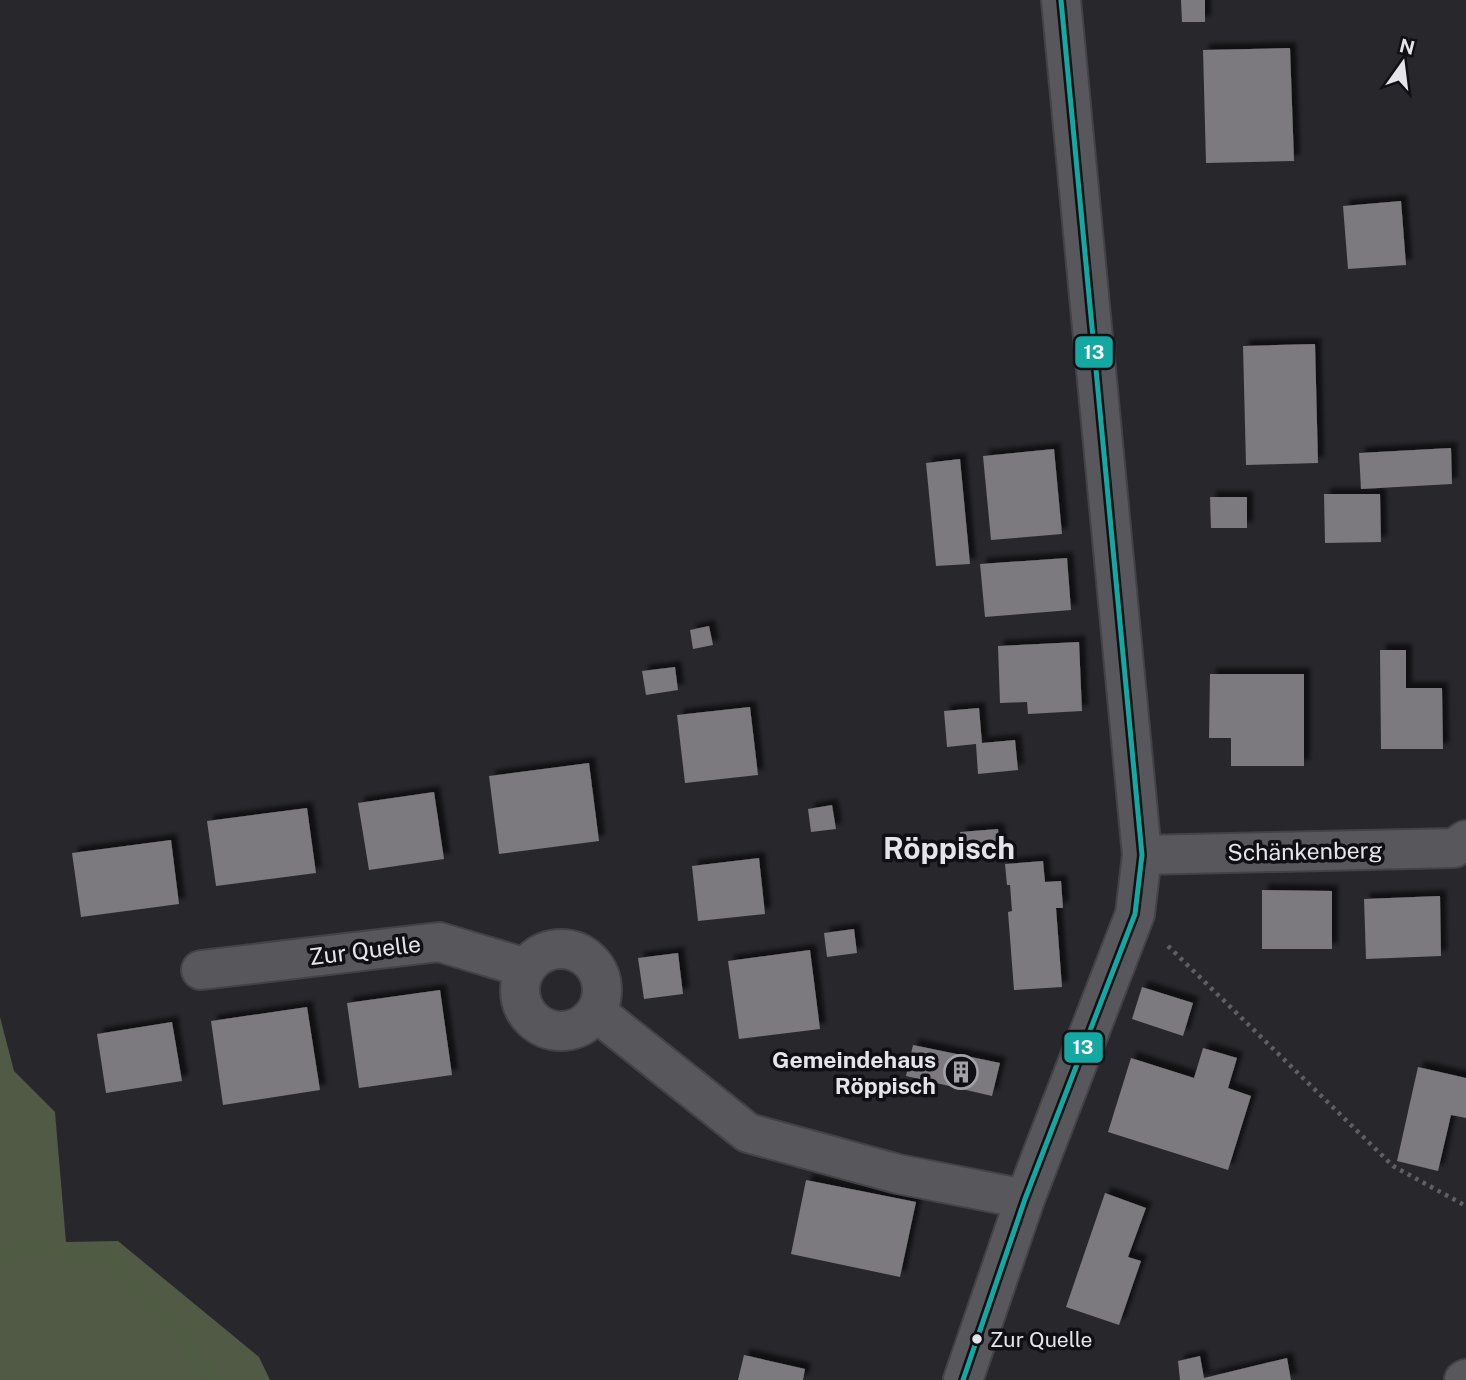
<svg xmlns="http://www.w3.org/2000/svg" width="1466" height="1380" viewBox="0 0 1466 1380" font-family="'Public Sans',sans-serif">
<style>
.forest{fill:#505a45}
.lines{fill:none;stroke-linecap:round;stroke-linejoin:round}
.stream{stroke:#505b44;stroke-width:14}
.building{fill:#7b7a7e;filter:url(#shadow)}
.minor-casing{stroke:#434347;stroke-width:42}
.tertiary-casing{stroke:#434347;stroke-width:42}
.path{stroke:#606063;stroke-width:4.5;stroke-dasharray:3.5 5;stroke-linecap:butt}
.minor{stroke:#58575c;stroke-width:38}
.tertiary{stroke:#58575c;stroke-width:38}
.bus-1-casing{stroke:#100f13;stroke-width:10}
.bus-1{stroke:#13a9a2;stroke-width:5}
.bus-dot{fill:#e5e4ea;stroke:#100f13;stroke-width:2.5}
.labels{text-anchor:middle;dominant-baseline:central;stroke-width:7;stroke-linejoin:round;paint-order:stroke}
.bus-label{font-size:21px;fill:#e5e4ea;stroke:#100f13;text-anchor:start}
.street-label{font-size:23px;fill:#e5e4ea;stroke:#100f13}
.poi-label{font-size:23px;font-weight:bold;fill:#e5e4ea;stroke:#100f13;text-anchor:end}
.district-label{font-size:30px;font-weight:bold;fill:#e5e4ea;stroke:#100f13}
.line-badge{stroke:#100f13;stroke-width:2.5}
.badge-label{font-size:19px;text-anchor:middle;font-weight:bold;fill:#fff}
</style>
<defs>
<filter id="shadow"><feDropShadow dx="6" dy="-6" stdDeviation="2" flood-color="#0009"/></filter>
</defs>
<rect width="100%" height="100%" fill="#28272c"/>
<path class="forest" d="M0,1017L14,1071L55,1112L66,1242L118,1241L259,1357L270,1380H0Z"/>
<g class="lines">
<path class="stream" d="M0,1257L22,1248L112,1258L217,1380"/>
</g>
<g class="building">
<path d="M1181,0H1205V22H1182Z"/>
<path d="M1290,48L1294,161L1206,163L1203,50Z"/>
<path d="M1401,201L1406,265L1348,269L1343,206Z"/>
<path d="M1315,344L1318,463L1246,465L1243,346Z"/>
<path d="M1451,448L1452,484L1361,489L1359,453Z"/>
<path d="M1054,449L1062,534L991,540L983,456Z"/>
<path d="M960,459L970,564L936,566L926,463Z"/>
<path d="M1324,494H1380L1381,542L1325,543Z"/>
<path d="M1210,497H1247V528H1211Z"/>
<path d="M1067,558L1071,610L985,617L980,564Z"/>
<path d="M709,626L713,645L693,649L690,630Z"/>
<path d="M1079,642L1082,711L1028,714L1027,702L1000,703L998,646Z"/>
<path d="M1380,650H1406V688H1442L1443,749H1381Z"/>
<path d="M675,667L678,690L646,695L642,671Z"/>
<path d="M1210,674H1304V766H1231V738H1209Z"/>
<path d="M750,707L758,775L685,783L677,715Z"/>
<path d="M979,708L982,743L1015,740L1018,770L978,774L976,744L947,747L944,711Z"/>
<path d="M589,763L599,841L499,854L489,776Z"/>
<path d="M434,792L444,859L369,870L358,803Z"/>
<path d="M832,805L836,829L811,832L808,809Z"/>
<path d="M307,808L316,873L216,886L207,821Z"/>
<path d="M998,829L1001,852L962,855L960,832Z"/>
<path d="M171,840L179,904L81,917L72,853Z"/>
<path d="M759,858L765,914L698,921L692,866Z"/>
<path d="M1043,861L1045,882L1061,881L1063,908H1056L1062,987L1014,990L1008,912L1012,911L1010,885H1007L1005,864Z"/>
<path d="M1262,890L1332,891V949H1262Z"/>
<path d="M1440,896L1441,956L1366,959L1364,899Z"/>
<path d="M854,929L857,953L827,957L824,933Z"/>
<path d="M810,950L820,1029L739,1039L728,961Z"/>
<path d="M678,953L683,994L644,999L638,958Z"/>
<path d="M1142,987L1193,1003L1183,1036L1132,1019Z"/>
<path d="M440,990L452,1075L359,1088L347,1003Z"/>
<path d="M307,1007L320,1090L223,1105L211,1021Z"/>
<path d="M172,1022L182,1081L106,1093L97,1034Z"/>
<path d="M913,1045L1000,1063L992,1096L906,1076Z"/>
<path d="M1203,1048L1237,1058L1228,1088L1251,1096L1228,1170L1108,1132L1131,1058L1194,1078Z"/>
<path d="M1418,1067L1466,1078V1118L1451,1115L1438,1171L1397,1161Z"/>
<path d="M806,1180L916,1202L900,1277L791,1254Z"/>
<path d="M1105,1193L1146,1208L1128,1257L1141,1261L1119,1325L1066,1307Z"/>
<path d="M744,1355L805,1369L803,1380H738Z"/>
<path d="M1200,1356L1204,1378L1287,1358L1291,1380H1180L1178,1361Z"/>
</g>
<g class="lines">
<g class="minor-casing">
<g id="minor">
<path d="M1142,855L1454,848L1466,840"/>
<circle cx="561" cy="990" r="41"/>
<path d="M201,970L439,942L526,968"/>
<path d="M596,1012L748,1133L898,1174L1025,1199"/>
</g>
</g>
<g class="tertiary-casing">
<g id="tertiary">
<path d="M963,1380L1025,1199L1135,914L1142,855L1061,0"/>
<path d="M1464,1380L1466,1379"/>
</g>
</g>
<path class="path" d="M1168,946L1393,1166L1466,1206"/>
<use href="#minor" class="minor"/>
<use href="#tertiary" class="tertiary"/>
<g class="bus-1-casing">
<path id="bus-1" d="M963,1380L1025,1199L1135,914L1142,855L1061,0"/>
</g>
<use href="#bus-1" class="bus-1"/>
</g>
<defs>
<g id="building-ring" transform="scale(1.75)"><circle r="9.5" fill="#100f13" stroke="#a3a2a8" stroke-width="1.5"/><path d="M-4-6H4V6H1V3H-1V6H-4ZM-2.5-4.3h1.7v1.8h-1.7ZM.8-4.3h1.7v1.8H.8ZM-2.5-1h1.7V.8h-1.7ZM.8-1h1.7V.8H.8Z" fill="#a3a2a8"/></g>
</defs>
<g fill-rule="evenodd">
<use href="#building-ring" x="961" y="1072"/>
</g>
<circle class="bus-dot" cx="977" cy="1339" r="6"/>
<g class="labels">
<g class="bus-label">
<text x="990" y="1339">Zur Quelle</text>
</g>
<g class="street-label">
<text transform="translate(1305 851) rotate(-1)">Schänkenberg</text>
<text transform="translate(365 950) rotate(-7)">Zur Quelle</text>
</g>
<g class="poi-label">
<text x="936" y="1059">Gemeindehaus<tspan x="936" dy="26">Röppisch</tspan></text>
</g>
<g class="district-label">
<text x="949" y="848">Röppisch</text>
</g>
</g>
<g class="line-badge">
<rect x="1074" y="335" width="40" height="34" rx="7" fill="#13a9a2"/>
<rect x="1063" y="1031" width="41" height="33" rx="7" fill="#13a9a2"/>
</g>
<g class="badge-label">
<text x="1094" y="359">13</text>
<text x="1083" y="1054">13</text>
</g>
<g transform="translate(1403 63) rotate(14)" stroke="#100f13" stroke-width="5" paint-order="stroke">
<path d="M0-5L12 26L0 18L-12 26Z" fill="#e5e4ea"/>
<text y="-10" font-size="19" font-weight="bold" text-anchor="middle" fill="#e5e4ea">N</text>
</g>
</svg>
